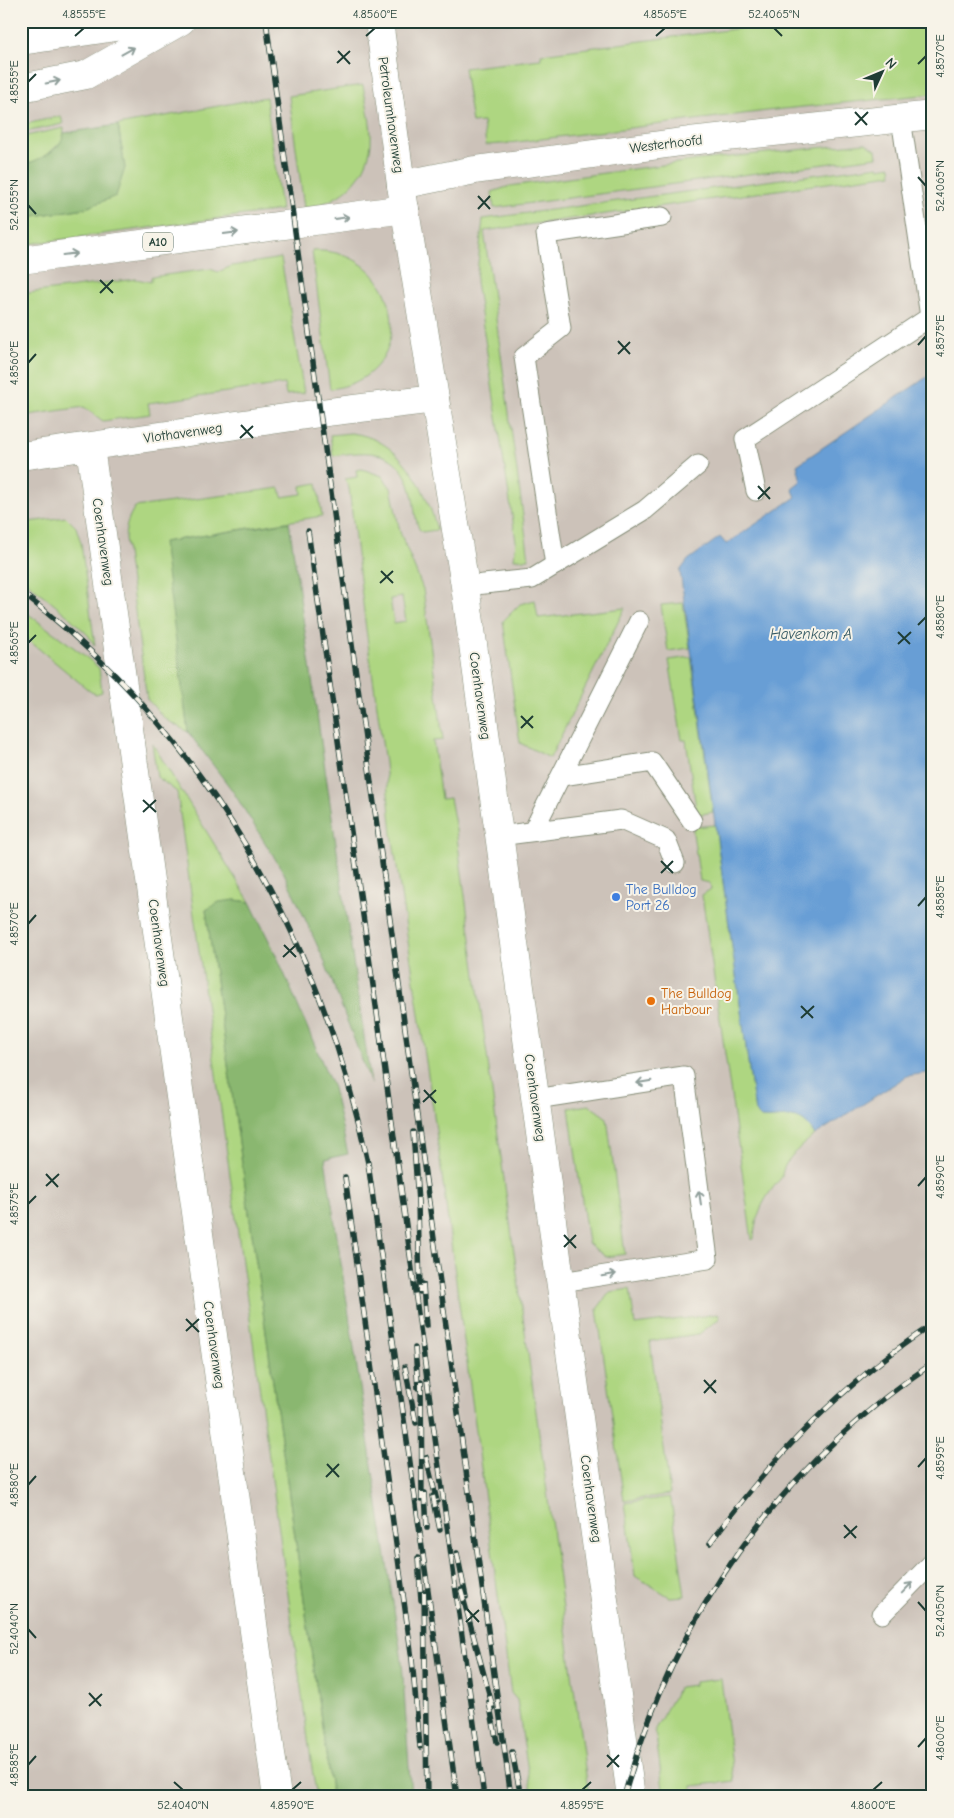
<svg xmlns="http://www.w3.org/2000/svg" width="954" height="1818" viewBox="0 0 954 1818" font-family="'Comic Neue',sans-serif">
<style>
.industrial{fill:#ccc2b9}
.green{fill:#aed681;stroke:#668a5a;fill-rule:evenodd}
.forest{fill:#8ab76f;stroke:#547a52}
.water{fill:#689ed5;stroke:#446e84}
.lines{fill:none;stroke-linecap:round;stroke-linejoin:round}
.service-casing{stroke:#868d78;stroke-width:21}
.minor-casing{stroke:#868d78;stroke-width:29}
.secondary-casing{stroke:#868d78;stroke-width:29}
.motorway-casing{stroke:#868d78;stroke-width:29}
.service{stroke:#fff;stroke-width:19}
.minor{stroke:#fff;stroke-width:28}
.secondary{stroke:#fff;stroke-width:28}
.motorway{stroke:#fff;stroke-width:28}
.rail-casing{stroke:#1f3d34;stroke-width:5.5}
.rail{stroke:#f7f3e8;stroke-width:4;stroke-dasharray:11;stroke-linecap:butt}
.oneway{stroke:#8f9e9a}
.ticks{fill:none;stroke:#1f3d34;stroke-width:2}
.shop-dot{fill:#3f7fe0;stroke:#f7f3e8;stroke-width:2}
.food-dot{fill:#e8710a;stroke:#f7f3e8;stroke-width:2}
.labels{text-anchor:middle;dominant-baseline:central;stroke-width:4;stroke-linejoin:round;paint-order:stroke}
.shield{fill:#f7f3e8;stroke:#60746a;stroke-width:1}
.shield-label{font-size:12px;font-weight:bold;fill:#1f3d34}
.street-label{font-size:14px;fill:#1f3d34;stroke:#f7f3e8}
.shop-label{font-size:14px;fill:#366cbe;stroke:#f7f3e8;text-anchor:start}
.food-label{font-size:14px;fill:#c56008;stroke:#f7f3e8;text-anchor:start}
.water-label{font-size:15px;font-style:italic;fill:#355a64;stroke:#f7f3e8}
.neatline{fill:none;stroke:#1f3d34;stroke-width:2}
.ticks-label{font-size:12px;text-anchor:middle;fill:#1f3d34}
</style>
<rect width="100%" height="100%" fill="#f7f3e8"/>
<filter id="ink" filterUnits="userSpaceOnUse"><feTurbulence type="fractalNoise" baseFrequency=".02" numOctaves="2"/><feDisplacementMap in="SourceGraphic" scale="10" xChannelSelector="R" yChannelSelector="G"/><feConvolveMatrix kernelMatrix="1 2 1 2 8 2 1 2 1" color-interpolation-filters="sRGB"/></filter>
<filter id="wash" filterUnits="userSpaceOnUse"><feTurbulence type="fractalNoise" baseFrequency=".0096" numOctaves="4" result="noise"/><feDisplacementMap in="SourceGraphic" scale="20" xChannelSelector="R" yChannelSelector="G"/><feGaussianBlur stdDeviation="1.12" result="paint"/><feColorMatrix in="noise" values="0 0 0 0 0 0 0 0 0 0 0 0 0 0 0 0 0 1.4 0 .05"/><feComposite in="paint" operator="in"/></filter>
<g filter="url(#wash)">
<rect width="100%" height="100%" fill="#edb"/>
<rect class="industrial" x="21" y="21" width="912" height="1776"/>
<g class="green">
<path d="M797,21H933V94L783,109L501,144L486,145L483,122L472,123L464,68L541,59V54Z"/>
<path d="M363,85C366,103 372,124 371,143C368,178 339,204 304,208L289,96Z"/>
<path d="M266,97L281,210L21,245V218L86,208L125,168L118,125Z"/>
<path d="M61,116L63,124L21,133V125Z"/>
<path d="M64,128L63,140L44,158L21,166V137Z"/>
<path d="M865,143L876,150L877,157L494,208L492,192L510,186L699,160Z"/>
<path d="M879,166V168L891,166L892,174L484,231L529,559H514L516,541L476,281L483,219Z"/>
<path d="M312,251C404,246 425,377 330,389Z"/>
<path d="M281,258L304,393L286,395L284,384L148,403L150,414L103,421L84,407L21,416V294L136,279L151,282V277L210,269L218,272L232,266Z"/>
<path d="M351,433C400,438 426,487 437,530L422,532L419,529C414,516 415,503 411,491C400,448 369,450 333,456L330,435Z"/>
<path d="M362,469L382,476L391,488L400,532L423,589L443,740L433,741L441,799L450,798L456,830L589,1797H532L517,1700L511,1693L433,1108L392,834L385,763L366,629L349,488L345,479L357,477L356,470ZM402,597L406,621L394,623L390,599Z"/>
<path d="M317,483L322,516L164,542L188,732L165,719L147,699L125,538C126,526 128,517 135,507L280,488L282,497L302,494L301,486Z"/>
<path d="M66,517L76,527L81,543L95,646L88,635L68,616L21,577V523Z"/>
<path d="M535,600L538,618L625,608L550,758L520,743L503,621L520,604Z"/>
<path d="M683,603L690,648L668,651L661,605Z"/>
<path d="M21,608C46,629 75,646 99,668L102,692L96,694L91,692L21,634Z"/>
<path d="M691,657L713,812L697,815L686,740H682L669,660Z"/>
<path d="M152,743L250,902L235,900L206,910L332,1797H317L313,1775L177,792L157,777Z"/>
<path d="M715,825L755,1112L761,1118C787,1120 799,1108 815,1135C803,1144 782,1161 782,1177C765,1196 755,1214 754,1239L752,1240L702,895L711,889L710,883L700,881L693,833V827Z"/>
<path d="M589,1105L607,1118L625,1254L606,1257L588,1243L569,1108Z"/>
<path d="M630,1289L635,1325L718,1314L720,1318L699,1334L650,1341L670,1494L624,1501L597,1309L610,1292Z"/>
<path d="M670,1497L671,1500L685,1596L670,1597L635,1576L625,1503Z"/>
<path d="M721,1679L734,1781L692,1786L693,1797H664L655,1729L679,1687L694,1685V1682Z"/>
</g>
<g class="forest">
<path d="M118,125L125,168L116,196L86,208L21,218V166C37,160 61,152 64,133Z"/>
<path d="M289,522L371,1084L324,960L284,873L232,790L188,732L163,542Z"/>
<path d="M235,900L250,902L278,959L333,1088L348,1154L325,1159L402,1661L411,1797H332L206,910L219,902Z"/>
</g>
<path class="water" d="M933,373V1072L907,1076L815,1135C799,1108 787,1120 761,1118L755,1112L680,571L688,560L720,537L726,544L796,497L792,488L801,481L797,465Z"/>
</g>
<g filter="url(#ink)">
<g class="lines">
<g class="service-casing">
<g id="service">
<path d="M756,491L745,439L930,317L901,118"/>
<path d="M555,565L524,357L561,328L546,234L662,217"/>
<path d="M465,586L532,579L645,510L698,465"/>
<path d="M562,776L652,762L692,821"/>
<path d="M533,831L639,621"/>
<path d="M499,836L621,820L666,840L675,863"/>
<path d="M536,1099L684,1076L708,1259L561,1282"/>
<path d="M882,1614L933,1562"/>
</g>
</g>
<g class="minor-casing">
<g id="minor">
<path d="M401,185L475,170L689,141L933,115"/>
<path d="M435,399L465,586L631,1797"/>
<path d="M90,447L277,1797"/>
</g>
</g>
<g class="secondary-casing">
<path id="secondary" d="M21,456L320,413L435,399L401,185L379,21"/>
</g>
<g class="motorway-casing">
<g id="motorway">
<path d="M21,41L157,21"/>
<path d="M21,88L86,75L181,21"/>
<path d="M21,260L405,209"/>
</g>
</g>
<use href="#service" class="service"/>
<use href="#minor" class="minor"/>
<use href="#secondary" class="secondary"/>
<use href="#motorway" class="motorway"/>
<g class="rail-casing">
<g id="rail">
<path d="M266,21L511,1797"/>
<path d="M308,531L378,1020L484,1797"/>
<path d="M21,592C206,734 320,936 368,1163L457,1797"/>
<path d="M413,1132L418,1202L420,1292"/>
<path d="M345,1177L412,1659L420,1747"/>
<path d="M423,1284L426,1326"/>
<path d="M415,1348L418,1388"/>
<path d="M405,1367L416,1423"/>
<path d="M421,1382L422,1499"/>
<path d="M426,1457L437,1501"/>
<path d="M425,1493L427,1528"/>
<path d="M433,1496L440,1530"/>
<path d="M710,1543C775,1454 840,1386 933,1324"/>
<path d="M457,1553L466,1597"/>
<path d="M418,1558L421,1600"/>
<path d="M461,1590L493,1708"/>
<path d="M424,1592L427,1797"/>
<path d="M489,1702L497,1742"/>
<path d="M512,1752L521,1797"/>
<path d="M624,1797C672,1619 779,1466 933,1363"/>
</g>
</g>
<use href="#rail" class="rail"/>
</g>
<defs><path id="oneway-shaft" d="M-6 0H5M1.5-3L5.5 0L1.5 3" fill="none" stroke-width="1.6" stroke-linecap="round" stroke-linejoin="round" transform="scale(1.25)"/></defs>
<g class="oneway">
<use href="#oneway-shaft" transform="translate(128 51) rotate(-29)"/>
<use href="#oneway-shaft" transform="translate(53 82) rotate(-12)"/>
<use href="#oneway-shaft" transform="translate(342 218) rotate(-8)"/>
<use href="#oneway-shaft" transform="translate(231 233) rotate(-7)"/>
<use href="#oneway-shaft" transform="translate(70 254) rotate(-7)"/>
<use href="#oneway-shaft" transform="translate(644 1082) rotate(171)"/>
<use href="#oneway-shaft" transform="translate(700 1198) rotate(-98)"/>
<use href="#oneway-shaft" transform="translate(609 1275) rotate(-9)"/>
<use href="#oneway-shaft" transform="translate(907 1588) rotate(-46)"/>
</g>
</g>
<path class="ticks" d="M774,28L782,36M75,36L84,28M366,36L375,28M656,36L665,28M338,51L350,64M337,63L350,51M918,64L926,56M28,82L36,74M855,112L867,125M855,125L868,112M918,177L926,186M478,196L490,209M28,205L36,214M478,209L490,196M100,280L113,293M100,293L113,280M618,341L630,354M918,345L926,336M618,354L630,342M28,363L36,354M241,425L253,438M240,438L253,426M758,486L770,499M758,499L770,487M381,571L393,583M380,583L393,571M918,625L926,617M898,632L910,644M28,643L36,635M898,644L911,632M521,716L533,728M521,728L533,716M143,800L156,812M143,812L156,800M661,861L673,873M661,873L673,861M918,906L926,897M28,924L36,915M284,945L296,957M283,957L296,945M801,1006L813,1018M801,1018L814,1006M424,1090L436,1103M423,1102L436,1090M46,1174L58,1187M46,1186L59,1174M918,1186L926,1177M28,1204L36,1196M564,1235L576,1248M564,1247L576,1235M186,1319L199,1332M186,1331L199,1319M704,1380L716,1393M704,1393L716,1380M327,1464L339,1477M918,1467L926,1458M326,1477L339,1464M28,1485L36,1476M844,1525L856,1538M844,1538L857,1526M918,1602L926,1611M467,1609L479,1622M466,1622L479,1610M28,1629L36,1638M89,1693L101,1706M89,1706L102,1694M918,1747L926,1738M607,1755L619,1767M28,1765L36,1756M607,1767L619,1755M174,1782L183,1790M292,1790L301,1782M582,1790L591,1782M873,1790L882,1782"/>
<circle class="shop-dot" cx="616" cy="897" r="5"/>
<circle class="food-dot" cx="651" cy="1001" r="5"/>
<g class="labels">
<rect class="shield" x="143" y="232.5" width="30" height="19" rx="4"/>
<g class="shield-label">
<text x="158" y="242">A10</text>
</g>
<g class="street-label">
<text transform="translate(391 115) rotate(82)">Petroleumhavenweg</text>
<text transform="translate(666 144) rotate(-7)">Westerhoofd</text>
<text transform="translate(183 433) rotate(-8)">Vlothavenweg</text>
<text transform="translate(103 542) rotate(82)">Coenhavenweg</text>
<text transform="translate(480 696) rotate(82)">Coenhavenweg</text>
<text transform="translate(159 943) rotate(82)">Coenhavenweg</text>
<text transform="translate(535 1098) rotate(82)">Coenhavenweg</text>
<text transform="translate(214 1345) rotate(82)">Coenhavenweg</text>
<text transform="translate(591 1499) rotate(82)">Coenhavenweg</text>
</g>
<g class="shop-label">
<text x="626" y="889">The Bulldog<tspan x="626" dy="16">Port 26</tspan></text>
</g>
<g class="food-label">
<text x="661" y="993">The Bulldog<tspan x="661" dy="16">Harbour</tspan></text>
</g>
<g class="water-label">
<text x="811" y="634">Havenkom A</text>
</g>
</g>
<rect width="954" height="1818" fill="none" stroke="#f7f3e8" stroke-width="55"/>
<g transform="translate(882 72) rotate(46)" stroke="#f7f3e8" stroke-width="4" paint-order="stroke">
<path d="M0-4L9 19L0 12L-9 19Z" fill="#1f3d34"/>
<text y="-8" font-size="14" font-weight="bold" text-anchor="middle" fill="#1f3d34">N</text>
</g>
<rect x="28" y="28" width="898" height="1762" class="neatline"/>
<g class="ticks-label">
<text x="84" y="18">4.8555°E</text>
<text x="375" y="18">4.8560°E</text>
<text x="665" y="18">4.8565°E</text>
<text x="774" y="18">52.4065°N</text>
<text transform="translate(940 56) rotate(-90)" y="4">4.8570°E</text>
<text transform="translate(14 82) rotate(-90)" y="4">4.8555°E</text>
<text transform="translate(940 186) rotate(-90)" y="4">52.4065°N</text>
<text transform="translate(14 205) rotate(-90)" y="4">52.4055°N</text>
<text transform="translate(940 336) rotate(-90)" y="4">4.8575°E</text>
<text transform="translate(14 363) rotate(-90)" y="4">4.8560°E</text>
<text transform="translate(940 617) rotate(-90)" y="4">4.8580°E</text>
<text transform="translate(14 643) rotate(-90)" y="4">4.8565°E</text>
<text transform="translate(940 897) rotate(-90)" y="4">4.8585°E</text>
<text transform="translate(14 924) rotate(-90)" y="4">4.8570°E</text>
<text transform="translate(940 1177) rotate(-90)" y="4">4.8590°E</text>
<text transform="translate(14 1204) rotate(-90)" y="4">4.8575°E</text>
<text transform="translate(940 1458) rotate(-90)" y="4">4.8595°E</text>
<text transform="translate(14 1485) rotate(-90)" y="4">4.8580°E</text>
<text transform="translate(940 1611) rotate(-90)" y="4">52.4050°N</text>
<text transform="translate(14 1629) rotate(-90)" y="4">52.4040°N</text>
<text transform="translate(940 1738) rotate(-90)" y="4">4.8600°E</text>
<text transform="translate(14 1765) rotate(-90)" y="4">4.8585°E</text>
<text x="183" y="1809">52.4040°N</text>
<text x="292" y="1809">4.8590°E</text>
<text x="582" y="1809">4.8595°E</text>
<text x="873" y="1809">4.8600°E</text>
</g>
</svg>
